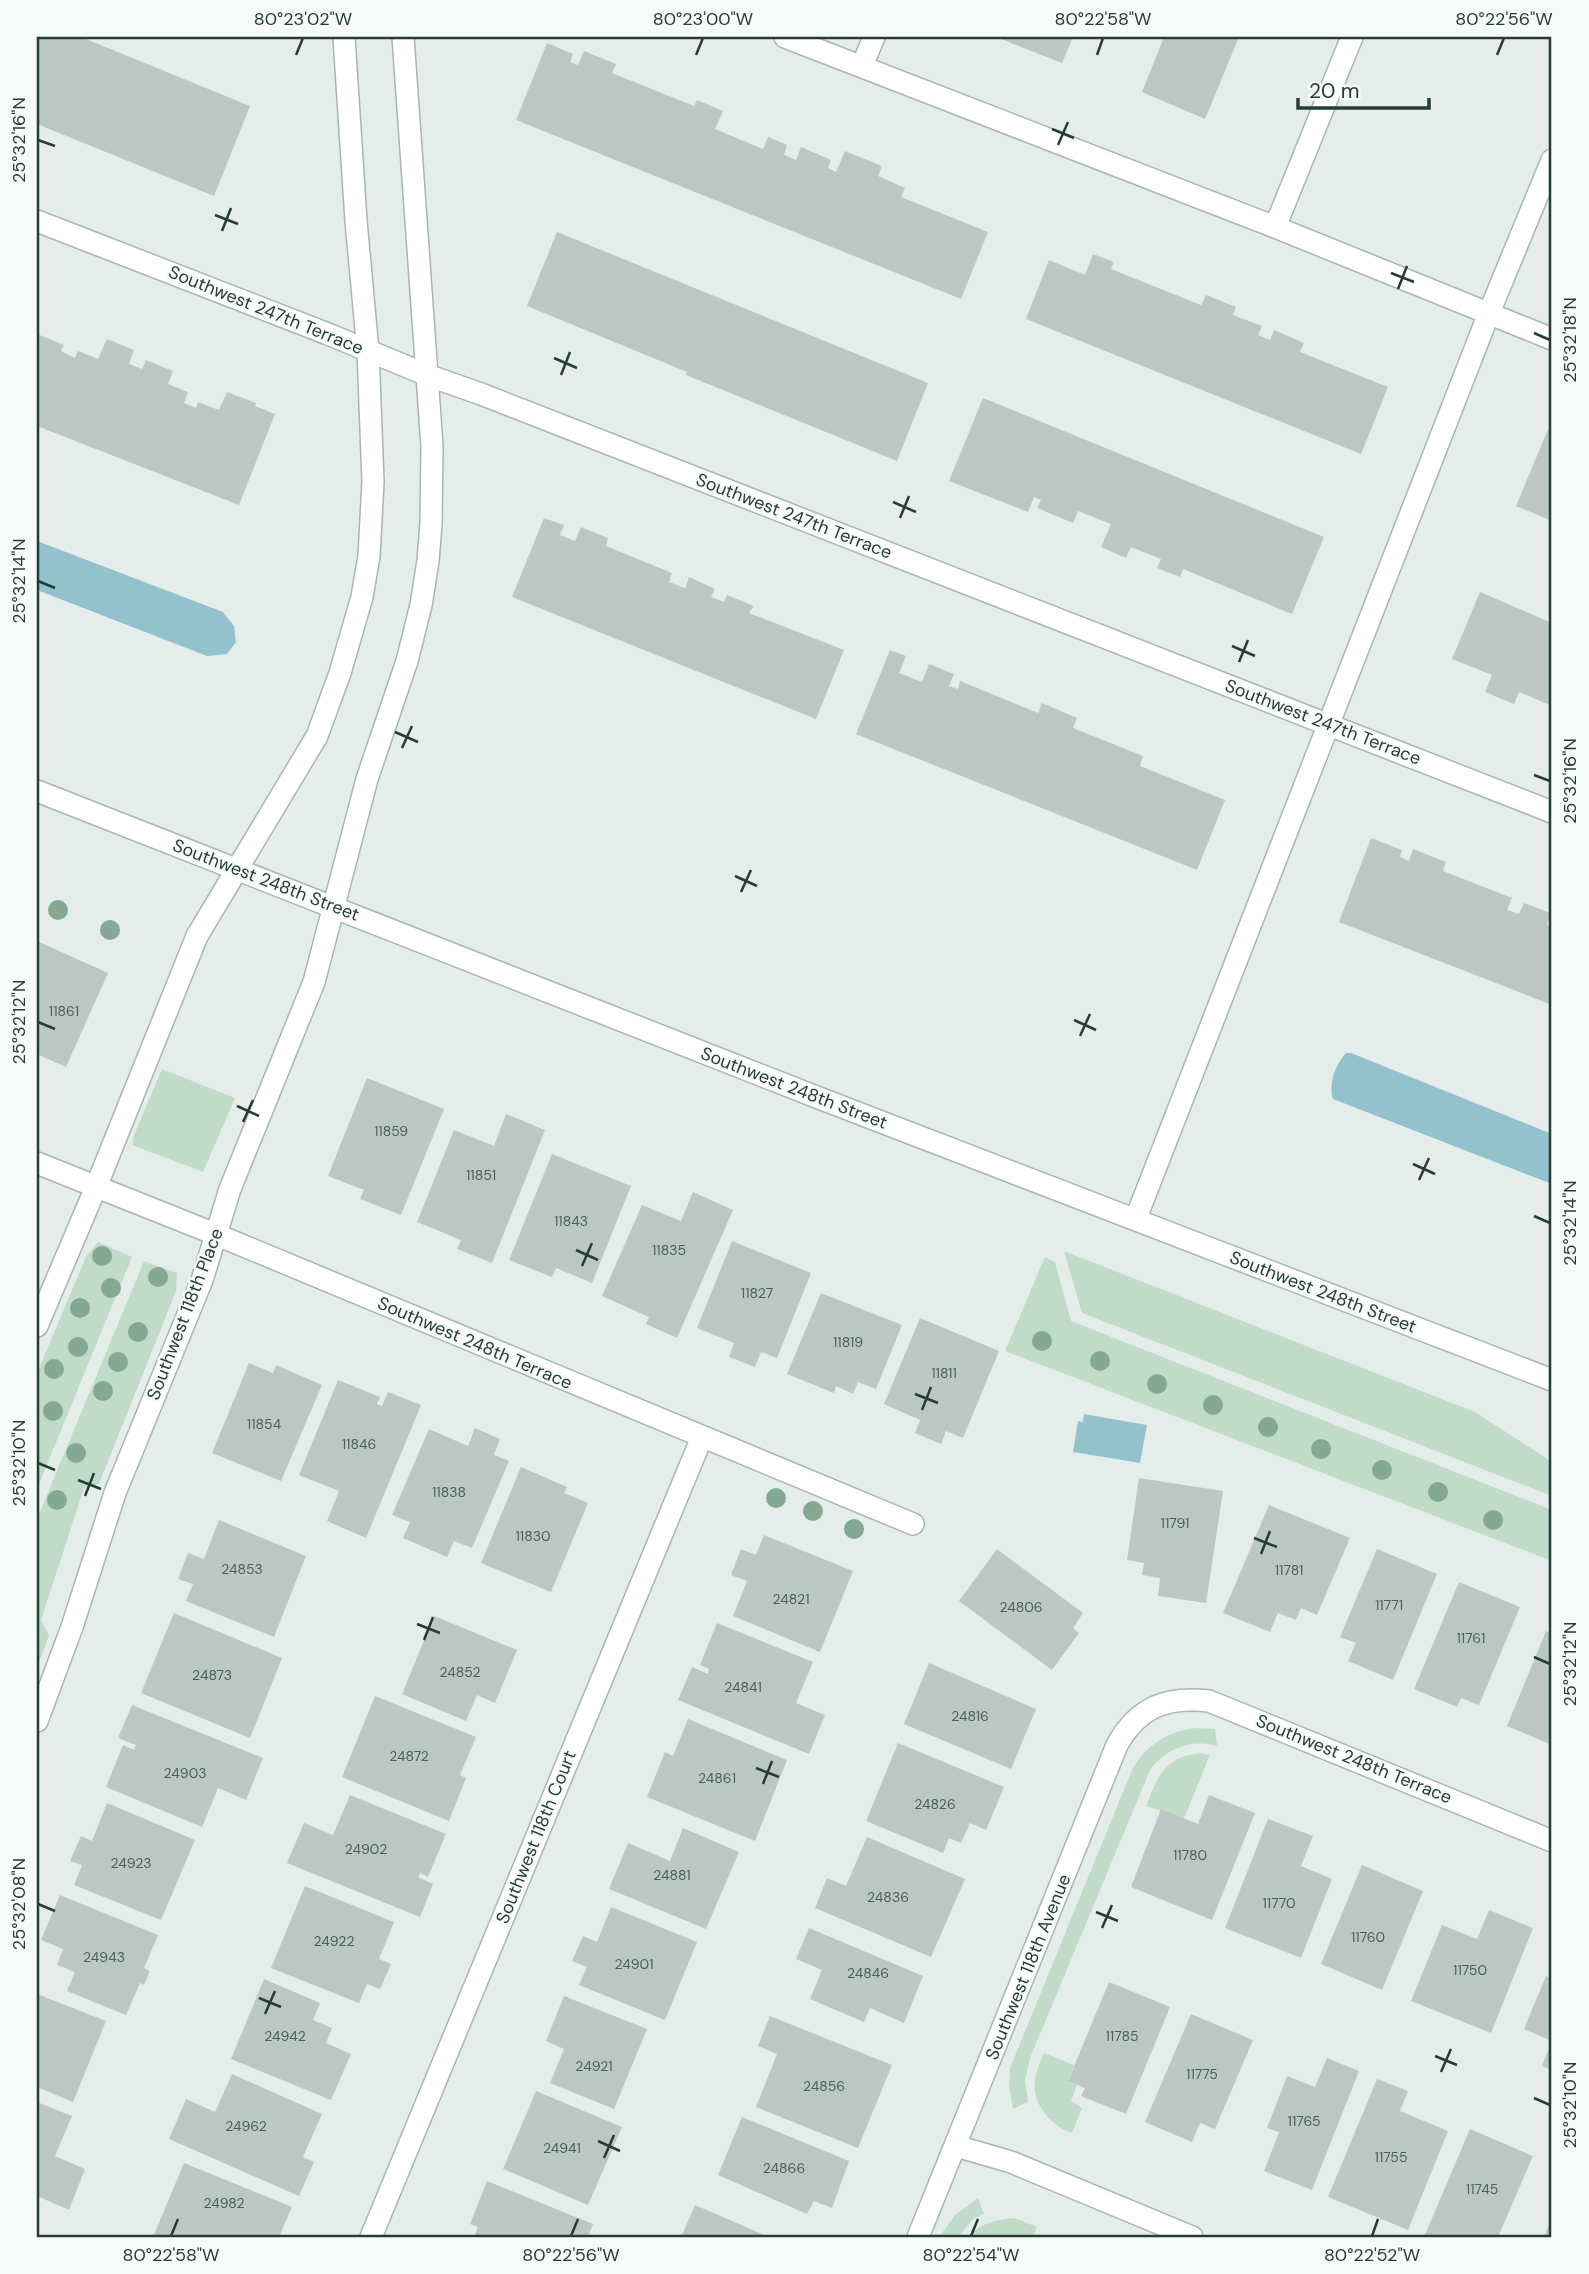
<svg xmlns="http://www.w3.org/2000/svg" width="1589" height="2274" viewBox="0 0 1589 2274" font-family="'DM Sans',sans-serif">
<style>
.green{fill:#c0dcc8}
.water{fill:#93c2cc}
.building{fill:#bbc7c3}
.lines{fill:none;stroke-linecap:round;stroke-linejoin:round}
.minor-casing{stroke:#a8b5b1;stroke-width:24}
.tertiary-casing{stroke:#a8b5b1;stroke-width:24}
.minor{stroke:#fff;stroke-width:21}
.tertiary{stroke:#fff;stroke-width:21}
.tree{fill:#84a893}
.ticks{fill:none;stroke:#263d37;stroke-width:2.5}
.labels{text-anchor:middle;dominant-baseline:central;stroke-width:5;stroke-linejoin:round;paint-order:stroke}
.number-label{font-size:14px;fill:#4b605a}
.street-label{font-size:18px;fill:#263d37;stroke:#f6faf8}
.neatline{fill:none;stroke:#263d37;stroke-width:2.5}
.ticks-label{font-size:18px;text-anchor:middle;fill:#263d37}
</style>
<rect width="100%" height="100%" fill="#e5edea"/>
<g class="green">
<path d="M162,1069L235,1098L203,1172L132,1145L134,1135Z"/>
<path d="M98,1242L132,1257L37,1489V1373L86,1257Z"/>
<path d="M1064,1251L1475,1412L1552,1462V1496L1082,1313Z"/>
<path d="M1045,1257L1055,1262L1071,1321L1552,1510V1561L1005,1351Z"/>
<path d="M144,1261L177,1273L176,1291L99,1484L84,1488L41,1620L49,1635L37,1668V1519Z"/>
<path d="M1196,1728L1215,1729L1217,1746C1192,1738 1165,1749 1150,1770L1030,2058L1025,2081L1028,2102L1013,2109L1009,2085L1010,2068L1132,1770C1146,1745 1168,1731 1196,1728Z"/>
<path d="M1201,1753L1210,1755L1184,1818L1146,1806C1158,1776 1164,1757 1201,1753Z"/>
<path d="M1044,2053L1074,2065L1068,2081L1077,2085L1071,2101L1082,2108L1072,2133C1051,2126 1031,2103 1035,2080C1036,2070 1040,2062 1044,2053Z"/>
<path d="M978,2198L984,2214L973,2219L958,2237H939L955,2215Z"/>
<path d="M1015,2218L1037,2227L1033,2237H968C982,2222 996,2220 1015,2218Z"/>
</g>
<g class="water">
<path d="M37,541L223,612L234,626L236,642L227,654L207,656L37,590Z"/>
<path d="M1346,1053H1351L1552,1134V1184L1333,1099C1328,1084 1335,1065 1346,1053Z"/>
<path d="M1084,1414L1147,1425L1140,1463L1073,1452L1078,1421L1083,1422Z"/>
</g>
<g class="building">
<path d="M37,37H81L250,106L214,196L37,124Z"/>
<path d="M996,37H1073L1062,63Z"/>
<path d="M1164,37H1239L1205,119L1142,92Z"/>
<path d="M547,43L573,54L570,62L578,65L584,51L616,64L612,73L694,106L697,100L723,111L715,129L763,149L768,137L787,145L784,155L796,160L801,147L831,160L828,168L836,172L845,151L882,166L878,176L905,188L901,197L988,232L961,299L516,120Z"/>
<path d="M557,232L928,383L897,461L686,375L687,372L527,306Z"/>
<path d="M1093,254L1114,262L1111,269L1201,305L1206,295L1236,307L1233,315L1262,326L1258,335L1270,340L1274,330L1304,343L1300,352L1388,387L1361,454L1026,319L1049,260L1085,275Z"/>
<path d="M37,334L64,345L61,351L75,358L78,351L98,359L107,339L134,350L129,364L142,369L146,360L173,371L168,384L188,392L184,403L196,408L198,402L219,410L227,392L256,403L255,406L275,414L239,505L37,426Z"/>
<path d="M983,398L1324,537L1292,614L1183,569L1180,577L1157,568L1161,559L1131,547L1126,558L1101,547L1111,524L1078,511L1073,523L1037,508L1041,500L1034,497L1028,512L949,481Z"/>
<path d="M1549,427L1552,429V521L1516,506Z"/>
<path d="M544,518L564,525L560,535L575,541L581,527L608,538L606,546L672,573L669,582L685,588L689,577L715,589L711,597L724,602L727,595L754,606L749,613L844,650L816,719L512,597Z"/>
<path d="M1480,592L1552,623V706L1519,692L1514,704L1485,692L1492,675L1452,659Z"/>
<path d="M890,650L906,656L899,673L922,682L929,664L954,674L949,686L958,689L960,681L1038,713L1042,703L1077,718L1073,728L1143,756L1140,766L1225,800L1197,870L856,734Z"/>
<path d="M1371,838L1402,850L1400,857L1409,861L1413,849L1446,862L1443,871L1512,898L1507,910L1519,914L1524,903L1551,913L1547,925L1552,927V1005L1339,922Z"/>
<path d="M37,941L108,973L66,1067L37,1054Z"/>
<path d="M367,1078L444,1109L401,1215L360,1199L364,1190L328,1176Z"/>
<path d="M506,1114L545,1130L492,1263L457,1249L461,1240L417,1222L454,1130L494,1146Z"/>
<path d="M552,1154L631,1186L592,1283L556,1268L552,1277L509,1260Z"/>
<path d="M693,1192L733,1210L677,1338L646,1324L649,1317L602,1296L642,1205L681,1221Z"/>
<path d="M732,1241L811,1273L777,1358L761,1352L755,1367L729,1357L734,1343L697,1328Z"/>
<path d="M821,1293L902,1325L876,1389L858,1382L853,1394L836,1386L834,1393L787,1374Z"/>
<path d="M920,1318L999,1351L963,1438L946,1431L941,1444L915,1433L920,1420L884,1404Z"/>
<path d="M249,1363L273,1373L276,1365L322,1385L281,1481L212,1453Z"/>
<path d="M338,1380L380,1397L377,1404L382,1406L388,1392L421,1405L366,1538L327,1521L339,1491L299,1475Z"/>
<path d="M475,1428L500,1439L494,1455L509,1461L472,1548L454,1541L447,1557L403,1538L410,1522L392,1515L429,1429L468,1446Z"/>
<path d="M521,1467L567,1487L564,1493L588,1503L551,1592L481,1563Z"/>
<path d="M1139,1478L1223,1491L1206,1603L1158,1596L1160,1578L1142,1575L1144,1563L1127,1560Z"/>
<path d="M1269,1505L1350,1538L1317,1615L1301,1608L1296,1620L1278,1613L1270,1632L1223,1613Z"/>
<path d="M219,1520L306,1556L274,1637L186,1601L193,1584L178,1579L188,1553L204,1559Z"/>
<path d="M764,1535L853,1571L820,1652L733,1616L747,1581L731,1575L741,1549L756,1555Z"/>
<path d="M997,1549L1083,1613L1073,1628L1079,1633L1052,1670L959,1601Z"/>
<path d="M1377,1549L1437,1574L1393,1680L1348,1661L1356,1643L1340,1637Z"/>
<path d="M1459,1582L1520,1607L1479,1705L1461,1698L1457,1707L1414,1689Z"/>
<path d="M174,1613L282,1658L250,1738L141,1693Z"/>
<path d="M434,1616L517,1650L495,1703L477,1695L466,1721L402,1694Z"/>
<path d="M717,1623L813,1662L796,1703L825,1715L809,1754L678,1700L692,1667L708,1674L709,1669L700,1665Z"/>
<path d="M1546,1631L1552,1634V1745L1507,1726Z"/>
<path d="M929,1663L1036,1709L1011,1769L904,1724Z"/>
<path d="M375,1696L476,1737L460,1775L466,1778L449,1821L342,1777Z"/>
<path d="M132,1705L263,1758L246,1800L218,1788L202,1827L106,1787L123,1745L134,1750L136,1745L118,1738Z"/>
<path d="M688,1719L787,1760L755,1841L647,1797L665,1752L673,1756Z"/>
<path d="M898,1743L1004,1787L986,1830L970,1823L961,1843L949,1838L943,1853L866,1821Z"/>
<path d="M350,1795L446,1834L428,1877L420,1873L418,1877L433,1884L420,1917L287,1863L304,1823L333,1835Z"/>
<path d="M1209,1795L1255,1813L1212,1920L1131,1887L1161,1809L1198,1824Z"/>
<path d="M107,1803L195,1840L161,1920L74,1885L82,1865L70,1861L81,1836L92,1841Z"/>
<path d="M1268,1819L1313,1836L1301,1866L1332,1879L1301,1958L1225,1928Z"/>
<path d="M683,1828L739,1852L706,1929L609,1889L628,1843L670,1861Z"/>
<path d="M867,1837L965,1879L931,1957L815,1908L827,1878L846,1886Z"/>
<path d="M1362,1865L1423,1891L1382,1990L1321,1964Z"/>
<path d="M305,1886L394,1922L379,1959L391,1964L380,1989L367,1984L359,2003L271,1968Z"/>
<path d="M60,1895L158,1935L144,1968L150,1971L144,1985L140,1983L126,2015L67,1991L75,1972L57,1965L63,1949L41,1940Z"/>
<path d="M611,1907L697,1942L665,2020L579,1985L587,1967L572,1961L583,1936L597,1942Z"/>
<path d="M1489,1910L1533,1928L1491,2033L1411,2001L1442,1925L1477,1939Z"/>
<path d="M809,1928L923,1976L904,2023L870,2008L864,2022L810,1999L822,1970L796,1959Z"/>
<path d="M1546,1976L1552,1979V2071L1542,2066L1552,2041L1524,2029Z"/>
<path d="M264,1979L320,2003L313,2020L332,2028L326,2043L351,2054L331,2100L231,2059Z"/>
<path d="M1109,1982L1170,2007L1126,2114L1081,2096L1085,2088L1068,2081Z"/>
<path d="M37,1994L106,2021L73,2102L37,2087Z"/>
<path d="M564,1996L647,2029L614,2109L550,2083L564,2049L546,2041Z"/>
<path d="M1191,2014L1253,2040L1215,2129L1200,2123L1192,2142L1145,2122Z"/>
<path d="M770,2016L892,2065L858,2148L756,2107L777,2054L758,2046Z"/>
<path d="M1327,2058L1359,2071L1312,2190L1264,2171L1279,2132L1267,2128L1287,2076L1315,2087Z"/>
<path d="M232,2074L322,2114L303,2157L314,2162L299,2196L169,2139L186,2099L215,2112Z"/>
<path d="M1377,2079L1408,2091L1400,2111L1448,2131L1408,2230L1328,2197Z"/>
<path d="M536,2091L622,2127L588,2205L503,2169Z"/>
<path d="M37,2102L72,2116L55,2156L85,2169L69,2210L37,2196Z"/>
<path d="M742,2117L849,2161L832,2208L814,2201L807,2214L718,2175Z"/>
<path d="M1470,2129L1533,2156L1498,2237H1424Z"/>
<path d="M184,2163L292,2207L279,2237H153Z"/>
<path d="M487,2181L593,2224L588,2237H474L478,2227L470,2224Z"/>
<path d="M695,2205L769,2237H681Z"/>
<path d="M1552,2217V2237H1544Z"/>
</g>
<g class="lines">
<g class="minor-casing">
<g id="minor">
<path d="M785,37L1275,227L1552,339"/>
<path d="M862,66L874,37"/>
<path d="M37,221L328,334L427,375L481,394L1552,812"/>
<path d="M1275,227L1352,37"/>
<path d="M37,1163L215,1234L913,1524"/>
<path d="M1136,1218L1489,313L1552,160"/>
<path d="M37,1326L96,1187L197,936L317,736L340,673L362,597L369,556L373,482L368,351L356,221L344,37"/>
<path d="M37,1721L72,1627L115,1493L202,1280L230,1189L314,982L367,779L407,661L421,605L428,561L431,524L432,446L403,37"/>
<path d="M956,2146L1011,2162L1192,2237"/>
<path d="M371,2237L702,1437"/>
<path d="M918,2237L1117,1745C1138,1707 1167,1696 1209,1701L1552,1841"/>
</g>
</g>
<g class="tertiary-casing">
<path id="tertiary" d="M37,791L819,1098L1552,1380"/>
</g>
<use href="#minor" class="minor"/>
<use href="#tertiary" class="tertiary"/>
</g>
<g class="tree">
<circle cx="58" cy="910" r="10"/>
<circle cx="110" cy="930" r="10"/>
<circle cx="102" cy="1256" r="10"/>
<circle cx="158" cy="1277" r="10"/>
<circle cx="111" cy="1288" r="10"/>
<circle cx="80" cy="1308" r="10"/>
<circle cx="138" cy="1332" r="10"/>
<circle cx="1042" cy="1341" r="10"/>
<circle cx="78" cy="1347" r="10"/>
<circle cx="1100" cy="1361" r="10"/>
<circle cx="118" cy="1362" r="10"/>
<circle cx="54" cy="1369" r="10"/>
<circle cx="1157" cy="1384" r="10"/>
<circle cx="103" cy="1391" r="10"/>
<circle cx="1213" cy="1405" r="10"/>
<circle cx="53" cy="1411" r="10"/>
<circle cx="1268" cy="1427" r="10"/>
<circle cx="1321" cy="1449" r="10"/>
<circle cx="76" cy="1453" r="10"/>
<circle cx="1382" cy="1470" r="10"/>
<circle cx="1438" cy="1492" r="10"/>
<circle cx="776" cy="1498" r="10"/>
<circle cx="57" cy="1500" r="10"/>
<circle cx="813" cy="1511" r="10"/>
<circle cx="1493" cy="1520" r="10"/>
<circle cx="854" cy="1529" r="10"/>
</g>
<path class="ticks" d="M296,55L303,38M696,55L703,38M1097,55L1103,38M1497,55L1504,38M1052,129L1074,138M38,140L55,146M1058,145L1068,122M215,215L238,224M222,231L231,208M1391,273L1414,282M1398,289L1407,266M1534,333L1550,340M554,358L577,368M561,375L570,352M893,502L916,512M900,518L909,496M38,581L55,588M1232,646L1255,656M1239,662L1248,640M395,732L418,742M402,748L412,726M1534,775L1550,781M735,876L757,886M741,892L751,870M1074,1020L1096,1030M38,1022L55,1029M1080,1036L1090,1014M237,1106L259,1116M243,1122L253,1100M1413,1164L1435,1174M1419,1180L1429,1158M1534,1216L1550,1223M576,1250L598,1260M582,1266L592,1243M915,1394L938,1403M922,1410L931,1387M38,1463L55,1470M78,1480L101,1489M85,1496L94,1473M1254,1538L1277,1547M1261,1554L1270,1531M417,1624L440,1633M424,1640L433,1617M1534,1657L1550,1664M756,1768L779,1777M763,1784L772,1761M38,1904L55,1911M1096,1912L1118,1921M1102,1928L1112,1905M259,1998L281,2007M265,2014L275,1991M1435,2056L1457,2065M1441,2072L1451,2049M1534,2098L1550,2105M598,2141L620,2151M604,2158L614,2135M171,2236L178,2219M571,2236L578,2219M971,2236L978,2219M1372,2236L1378,2219"/>
<g class="labels">
<g class="number-label">
<text x="64" y="1011">11861</text>
<text x="391" y="1131">11859</text>
<text x="481" y="1175">11851</text>
<text x="571" y="1221">11843</text>
<text x="669" y="1250">11835</text>
<text x="757" y="1293">11827</text>
<text x="848" y="1342">11819</text>
<text x="944" y="1373">11811</text>
<text x="264" y="1424">11854</text>
<text x="359" y="1444">11846</text>
<text x="449" y="1492">11838</text>
<text x="1175" y="1523">11791</text>
<text x="533" y="1536">11830</text>
<text x="242" y="1569">24853</text>
<text x="1289" y="1570">11781</text>
<text x="791" y="1599">24821</text>
<text x="1389" y="1605">11771</text>
<text x="1021" y="1607">24806</text>
<text x="1471" y="1638">11761</text>
<text x="460" y="1672">24852</text>
<text x="212" y="1675">24873</text>
<text x="743" y="1687">24841</text>
<text x="970" y="1716">24816</text>
<text x="409" y="1756">24872</text>
<text x="185" y="1773">24903</text>
<text x="717" y="1778">24861</text>
<text x="935" y="1804">24826</text>
<text x="366" y="1849">24902</text>
<text x="1190" y="1855">11780</text>
<text x="131" y="1863">24923</text>
<text x="672" y="1875">24881</text>
<text x="888" y="1897">24836</text>
<text x="1279" y="1903">11770</text>
<text x="1368" y="1937">11760</text>
<text x="334" y="1941">24922</text>
<text x="104" y="1957">24943</text>
<text x="634" y="1964">24901</text>
<text x="1470" y="1970">11750</text>
<text x="868" y="1973">24846</text>
<text x="285" y="2036">24942</text>
<text x="1122" y="2036">11785</text>
<text x="594" y="2066">24921</text>
<text x="1202" y="2074">11775</text>
<text x="824" y="2086">24856</text>
<text x="1304" y="2121">11765</text>
<text x="246" y="2126">24962</text>
<text x="562" y="2148">24941</text>
<text x="1391" y="2157">11755</text>
<text x="784" y="2168">24866</text>
<text x="1482" y="2189">11745</text>
<text x="224" y="2203">24982</text>
</g>
<g class="street-label">
<text transform="translate(266 310) rotate(22)">Southwest 247th Terrace</text>
<text transform="translate(794 516) rotate(21)">Southwest 247th Terrace</text>
<text transform="translate(1323 722) rotate(21)">Southwest 247th Terrace</text>
<text transform="translate(266 880) rotate(21)">Southwest 248th Street</text>
<text transform="translate(794 1088) rotate(21)">Southwest 248th Street</text>
<text transform="translate(1323 1292) rotate(21)">Southwest 248th Street</text>
<text transform="translate(185 1314) rotate(-69)">Southwest 118th Place</text>
<text transform="translate(475 1343) rotate(23)">Southwest 248th Terrace</text>
<text transform="translate(1354 1759) rotate(22)">Southwest 248th Terrace</text>
<text transform="translate(536 1837) rotate(-68)">Southwest 118th Court</text>
<text transform="translate(1028 1967) rotate(-68)">Southwest 118th Avenue</text>
</g>
</g>
<rect width="1589" height="2274" fill="none" stroke="#f6faf8" stroke-width="77"/>
<path d="M1298 98v10h131v-10" fill="none" stroke="#263d37" stroke-width="3.5"/>
<text x="1309" y="98" font-size="21" fill="#263d37" stroke="#f6faf8" stroke-width="5" paint-order="stroke">20 m</text>
<rect x="38" y="38" width="1512" height="2198" class="neatline"/>
<g class="ticks-label">
<text x="303" y="25">80°23'02"W</text>
<text x="703" y="25">80°23'00"W</text>
<text x="1103" y="25">80°22'58"W</text>
<text x="1504" y="25">80°22'56"W</text>
<text transform="translate(19 140) rotate(-90)" y="6">25°32'16"N</text>
<text transform="translate(1570 340) rotate(-90)" y="6">25°32'18"N</text>
<text transform="translate(19 581) rotate(-90)" y="6">25°32'14"N</text>
<text transform="translate(1570 781) rotate(-90)" y="6">25°32'16"N</text>
<text transform="translate(19 1022) rotate(-90)" y="6">25°32'12"N</text>
<text transform="translate(1570 1223) rotate(-90)" y="6">25°32'14"N</text>
<text transform="translate(19 1463) rotate(-90)" y="6">25°32'10"N</text>
<text transform="translate(1570 1664) rotate(-90)" y="6">25°32'12"N</text>
<text transform="translate(19 1904) rotate(-90)" y="6">25°32'08"N</text>
<text transform="translate(1570 2105) rotate(-90)" y="6">25°32'10"N</text>
<text x="171" y="2261">80°22'58"W</text>
<text x="571" y="2261">80°22'56"W</text>
<text x="971" y="2261">80°22'54"W</text>
<text x="1372" y="2261">80°22'52"W</text>
</g>
</svg>
